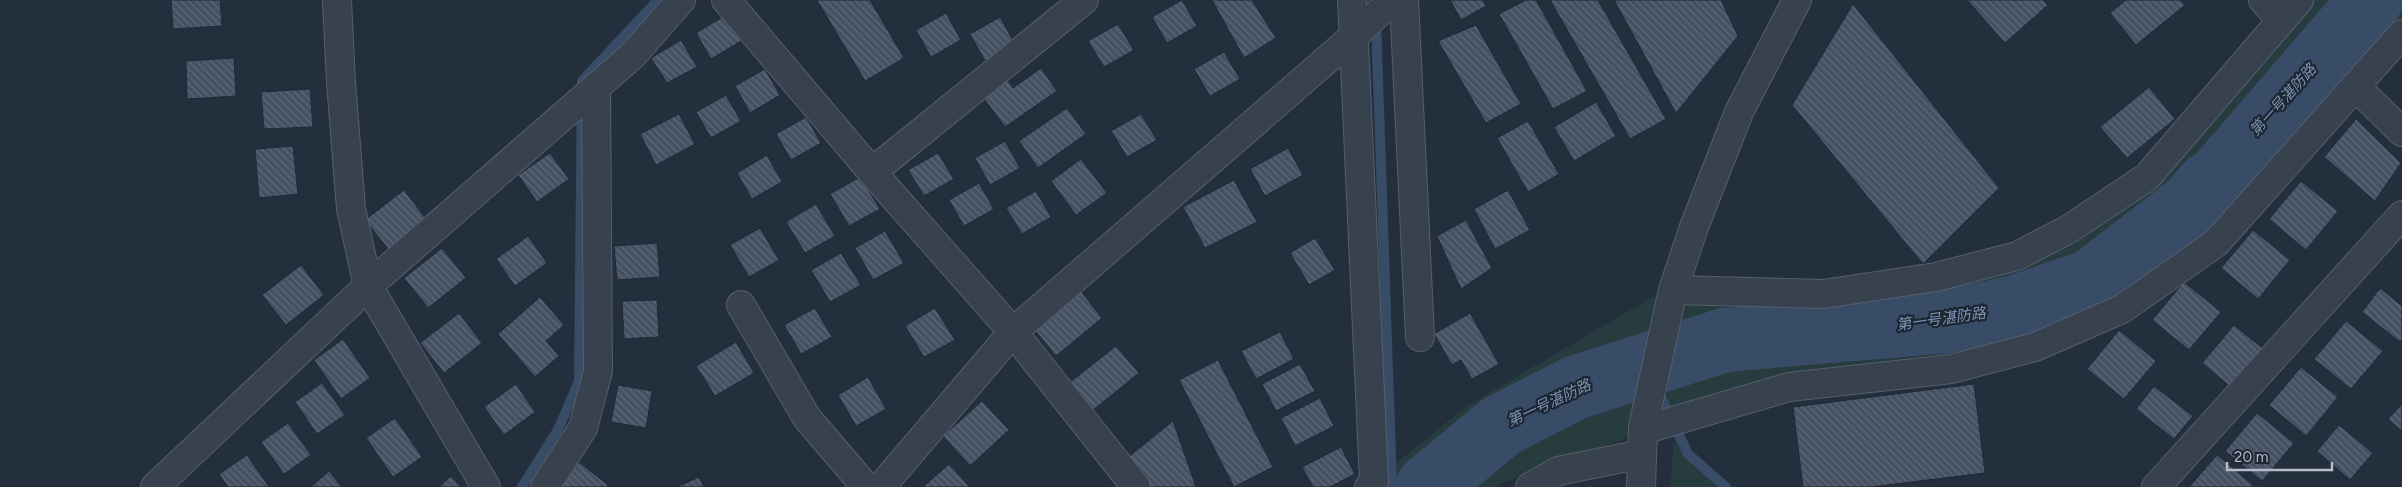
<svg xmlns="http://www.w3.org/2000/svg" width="2402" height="487" viewBox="0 0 2402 487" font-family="Figtree,'Noto Sans JP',sans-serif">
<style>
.grass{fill:#263c3f}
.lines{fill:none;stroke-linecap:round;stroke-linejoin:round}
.stream{stroke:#394c67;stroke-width:10}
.river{stroke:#394c67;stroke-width:64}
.building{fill:url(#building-back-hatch);stroke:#1f2835}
.minor-casing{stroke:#565f6c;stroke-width:30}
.tertiary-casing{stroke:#565f6c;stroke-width:30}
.minor{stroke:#38414e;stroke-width:28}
.tertiary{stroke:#38414e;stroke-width:28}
.labels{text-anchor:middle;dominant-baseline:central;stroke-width:4.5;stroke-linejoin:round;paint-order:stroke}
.water-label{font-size:15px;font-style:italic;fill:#7c92b1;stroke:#1d2633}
</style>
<defs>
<pattern id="building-back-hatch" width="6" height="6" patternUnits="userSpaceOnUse" patternTransform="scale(1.25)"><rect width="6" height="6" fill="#455162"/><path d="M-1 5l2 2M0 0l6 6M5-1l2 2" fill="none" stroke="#5d6877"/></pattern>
</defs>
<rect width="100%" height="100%" fill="#242f3e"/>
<g class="grass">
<path d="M2299,0H2402V34L2153,288L2023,350L1653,427L1590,452L1499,484L1497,487H1369L1374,481L1468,405L1663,291L1823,294L2036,246L2147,177Z"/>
<path d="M1674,442L1727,487H1670Z"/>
</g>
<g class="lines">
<g class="stream">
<path d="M1376,21L1392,487"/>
<path d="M1657,389L1688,454L1726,487"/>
<path d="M522,487L558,430L579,381L582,81L658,0"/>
</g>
<path class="river" d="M1427,487L1502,425L1577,387L1725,340L1949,321L2016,307L2091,281L2190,205L2207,185L2220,175L2371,0"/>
</g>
<g class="building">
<path d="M171,0H220L222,26L173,29Z"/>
<path d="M817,0H870L904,58L865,81Z"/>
<path d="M1182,0L1197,26L1167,43L1152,17Z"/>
<path d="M1212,0H1252L1276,38L1244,58Z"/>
<path d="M1450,0H1483L1486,6L1461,20Z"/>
<path d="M1526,0H1536L1587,91L1553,109L1499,14Z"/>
<path d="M1550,0H1598L1666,119L1630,139Z"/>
<path d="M1614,0H1721L1738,36L1676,113Z"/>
<path d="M1967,0H2043L2048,5L2005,43Z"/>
<path d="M2126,0H2180L2185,5L2136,45L2110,13Z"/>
<path d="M1853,4L1999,188L1923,264L1792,105Z"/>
<path d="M946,13L961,40L931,57L916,30Z"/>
<path d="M726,15L741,41L711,59L696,33Z"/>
<path d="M1000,17L1015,44L985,61L970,34Z"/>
<path d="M1118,24L1134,50L1104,67L1088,41Z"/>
<path d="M1476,25L1521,104L1486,123L1438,41Z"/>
<path d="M681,40L697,67L667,83L651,58Z"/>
<path d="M1224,52L1240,79L1210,96L1194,69Z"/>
<path d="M234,58L236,96L187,99L186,61Z"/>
<path d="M1041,68L1057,91L1005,127L982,96L1006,78L1013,88Z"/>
<path d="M765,69L780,95L750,113L735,86Z"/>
<path d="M2149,87L2175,119L2127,158L2100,127Z"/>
<path d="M310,89L313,127L264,129L261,92Z"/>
<path d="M726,95L741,121L711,138L696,112Z"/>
<path d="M1596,102L1616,136L1574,161L1554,127Z"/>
<path d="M1067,108L1086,134L1038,168L1019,141Z"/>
<path d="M679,114L695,144L656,165L640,134Z"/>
<path d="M1141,114L1157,140L1127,157L1111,131Z"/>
<path d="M806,117L821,143L791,160L776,134Z"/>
<path d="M2356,119L2401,163L2375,201L2324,157Z"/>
<path d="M1528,121L1559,174L1528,192L1497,138Z"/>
<path d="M1005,141L1020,168L990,185L975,158Z"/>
<path d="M293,146L298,194L259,198L255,149Z"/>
<path d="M1288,148L1303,175L1265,196L1250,169Z"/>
<path d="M550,153L569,179L537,202L518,175Z"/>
<path d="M938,153L954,179L924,196L908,170Z"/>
<path d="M767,155L782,182L752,199L737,173Z"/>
<path d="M1081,159L1107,193L1076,215L1051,181Z"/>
<path d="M860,177L880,209L849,226L830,194Z"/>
<path d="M1234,180L1257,222L1205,248L1183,207Z"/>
<path d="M2301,181L2338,211L2306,250L2269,219Z"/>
<path d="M979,183L994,209L964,226L949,200Z"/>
<path d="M404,190L427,220L389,250L365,220Z"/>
<path d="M1508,190L1530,230L1495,249L1474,209Z"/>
<path d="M1036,191L1051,217L1022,234L1006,208Z"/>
<path d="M816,204L835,236L805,253L786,222Z"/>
<path d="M1466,220L1492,268L1461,289L1437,236Z"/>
<path d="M760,228L779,260L749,277L730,245Z"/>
<path d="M2253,230L2290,260L2258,299L2221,268Z"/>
<path d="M885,231L904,263L873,280L855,248Z"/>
<path d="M528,236L547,263L515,286L496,259Z"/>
<path d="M1315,238L1335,270L1309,285L1290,253Z"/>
<path d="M657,243L660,277L617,280L614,246Z"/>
<path d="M442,248L466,278L428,308L404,278Z"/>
<path d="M841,253L861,285L830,302L811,270Z"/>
<path d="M301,265L324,295L286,325L262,295Z"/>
<path d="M2184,282L2221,312L2189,350L2152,320Z"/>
<path d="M2380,288L2402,306V339L2400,342L2362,312Z"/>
<path d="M1080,290L1102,318L1056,356L1033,328Z"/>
<path d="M540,297L564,325L546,341L559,356L535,377L498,334Z"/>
<path d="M657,300L659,337L624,339L622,301Z"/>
<path d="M815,308L832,337L801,354L784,325Z"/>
<path d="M935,308L955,340L924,357L905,326Z"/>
<path d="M459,313L482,343L444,373L420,343Z"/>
<path d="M1470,313L1499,364L1472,379L1461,360L1452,365L1434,334Z"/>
<path d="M2346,321L2383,351L2351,389L2314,359Z"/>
<path d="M2234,325L2271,355L2239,394L2202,363Z"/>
<path d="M2119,330L2156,361L2124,399L2087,369Z"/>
<path d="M1280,332L1294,359L1256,379L1241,351Z"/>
<path d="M343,339L370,378L341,399L314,360Z"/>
<path d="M736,342L754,373L715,396L696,366Z"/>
<path d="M1116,346L1139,373L1092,411L1069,383Z"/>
<path d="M1218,360L1273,467L1234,487L1179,380Z"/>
<path d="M1300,364L1315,391L1276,411L1262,384Z"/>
<path d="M2301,367L2338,397L2306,436L2269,405Z"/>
<path d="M868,377L886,409L856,426L838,395Z"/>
<path d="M322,383L345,415L317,434L295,402Z"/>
<path d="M516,384L535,412L504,435L484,407Z"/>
<path d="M1974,384L1985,473L1870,487H1803L1793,407Z"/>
<path d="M618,385L652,391L646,428L611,422Z"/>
<path d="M2154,386L2193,416L2174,439L2136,409Z"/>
<path d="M1320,398L1334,426L1295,446L1281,418Z"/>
<path d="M982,401L1009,430L970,466L943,436Z"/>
<path d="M2402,404V431L2388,419Z"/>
<path d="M2257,413L2294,443L2262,481L2225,451Z"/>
<path d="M395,418L422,457L393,477L366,438Z"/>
<path d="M1173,421L1196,487H1149L1126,459Z"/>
<path d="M288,423L311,455L284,474L261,442Z"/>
<path d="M2339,425L2373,453L2350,480L2317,451Z"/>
<path d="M1341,447L1355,474L1330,487H1313L1302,467Z"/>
<path d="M247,455L269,487H228L219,474Z"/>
<path d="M2217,455L2253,485L2252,487H2189Z"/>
<path d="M579,462L608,485L607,487H560Z"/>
<path d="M949,464L970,487H923Z"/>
<path d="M329,471L342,487H311Z"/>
<path d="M451,476L461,487H439Z"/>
<path d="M699,477L704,487H677Z"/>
</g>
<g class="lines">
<g class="minor-casing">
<g id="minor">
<path d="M337,0L341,82L351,209L368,286L486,487"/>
<path d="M726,0L872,172L1013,332L1136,487"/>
<path d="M1352,0L1374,481L1369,487"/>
<path d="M1404,0L1420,337"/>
<path d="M2263,0L2281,20"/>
<path d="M2355,86L2402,132"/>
<path d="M872,172L1084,0"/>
<path d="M1673,290L1823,294L1936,277L2017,256L2069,229L2147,177L2299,0"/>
<path d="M741,305L807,418L866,487"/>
<path d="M1643,427H1653L1789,387L1951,369L2035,347L2122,309L2216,243L2402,34"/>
<path d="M155,487L368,286L633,55L681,0"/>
<path d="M545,487L583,428L598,371L596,87"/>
<path d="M881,487L1013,332L1353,37L1392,0"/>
<path d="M1530,487L1558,471L1642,454"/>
<path d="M2156,487L2402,215"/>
</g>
</g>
<g class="tertiary-casing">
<path id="tertiary" d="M1641,487L1643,427L1673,290L1694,227L1739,112L1797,0"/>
</g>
<use href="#minor" class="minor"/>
<use href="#tertiary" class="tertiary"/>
</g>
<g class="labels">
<g class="water-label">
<text transform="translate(2283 100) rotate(-48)">第一号湛防路</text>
<text transform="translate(1941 319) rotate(-8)">第一号湛防路</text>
<text transform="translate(1549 403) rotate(-25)">第一号湛防路</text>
</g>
</g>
<path d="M2227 462v8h105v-8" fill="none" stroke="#b4bcc9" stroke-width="2.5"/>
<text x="2234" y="462" font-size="15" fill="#b4bcc9" stroke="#1d2633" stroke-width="4" paint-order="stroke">20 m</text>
</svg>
